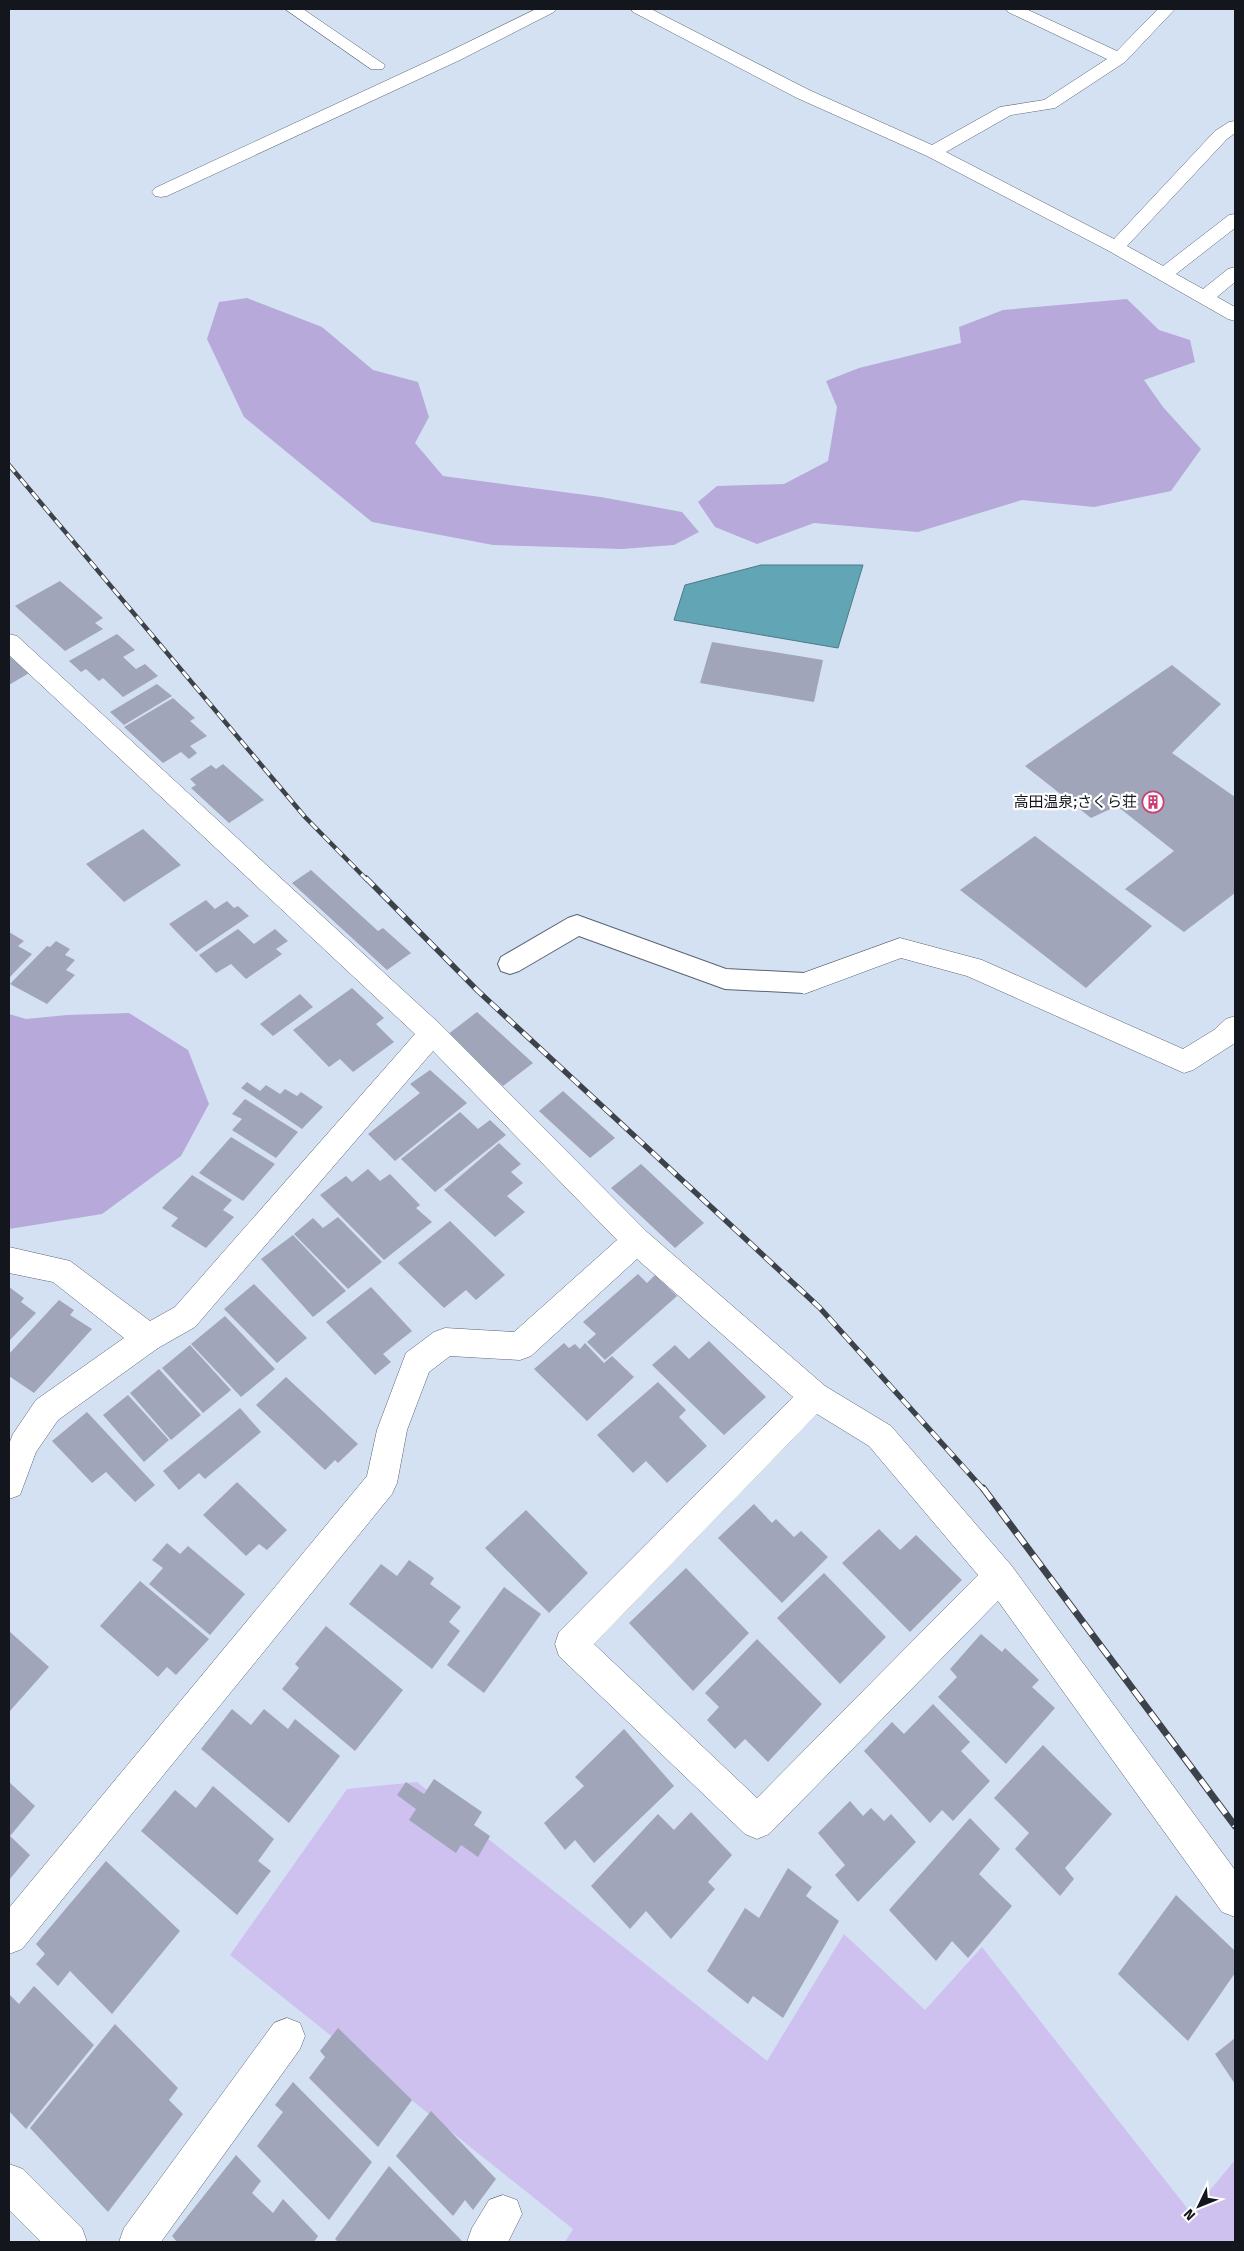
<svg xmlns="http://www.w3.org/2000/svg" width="1244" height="2251" viewBox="0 0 1244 2251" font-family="'Fira Sans','Noto Sans JP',sans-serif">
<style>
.green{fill:#cec1f0}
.forest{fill:#b7a9da}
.water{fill:#62a5b4;stroke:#4a7a87}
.building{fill:#a1a5b9}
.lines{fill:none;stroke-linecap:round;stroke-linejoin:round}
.service-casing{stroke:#596474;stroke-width:2}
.minor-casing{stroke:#596474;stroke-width:1}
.service{fill:#fff;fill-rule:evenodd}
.minor{fill:#fff;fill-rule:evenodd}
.rail-far2-casing{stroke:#3c424a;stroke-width:4.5}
.rail-far1-casing{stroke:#3c424a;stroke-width:5.5}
.rail-casing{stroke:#3c424a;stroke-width:7}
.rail-far2{stroke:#fff;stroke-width:3;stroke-dasharray:9;stroke-linecap:butt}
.rail-far1{stroke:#fff;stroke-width:4;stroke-dasharray:11;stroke-linecap:butt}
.rail{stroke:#fff;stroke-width:5;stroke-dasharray:14;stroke-linecap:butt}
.labels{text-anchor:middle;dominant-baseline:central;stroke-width:4.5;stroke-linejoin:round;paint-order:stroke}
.poi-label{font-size:15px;fill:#13171d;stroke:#fff;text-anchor:end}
</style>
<rect width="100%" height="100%" fill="#d4e1f3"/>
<path class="green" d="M417,1782L767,2061L844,1934L925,2010L982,1947L1191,2213L1235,2160V2242H565L573,2229L230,1955L347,1789Z"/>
<g class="forest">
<path d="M247,298L322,327L373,370L418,382L429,417L415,443L443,476L601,497L682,512L699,532L674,545L622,549L493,545L372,522L244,417L207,339L219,302Z"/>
<path d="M1127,299L1159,330L1190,340L1195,362L1144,380L1163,407L1201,449L1171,491L1094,507L1022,500L918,532L814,523L757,544L715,527L698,502L717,486L784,484L828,461L837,407L826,381L859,368L961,343L959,327L1003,310Z"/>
<path d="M129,1013L188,1050L209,1104L181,1156L102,1214L9,1229V1014L26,1019L67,1015Z"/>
</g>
<path class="water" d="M761,565H863L838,648L674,620L685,585Z"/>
<g class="building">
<path d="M60,581L103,618L95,623L103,629L65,651L15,606Z"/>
<path d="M117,634L135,650L123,657L136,669L145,664L158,676L123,697L103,678L99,681L86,669L81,672L69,661Z"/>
<path d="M712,642L823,660L814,702L700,683Z"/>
<path d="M9,656L29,673L9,685Z"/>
<path d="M1172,665L1221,704L1172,753L1235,797V893L1184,932L1125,889L1174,851L1117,806L1091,818L1025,766Z"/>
<path d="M157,684L172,696L124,725L110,712Z"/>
<path d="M173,698L195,718L190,721L207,736L190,746L197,753L189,759L181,752L163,763L124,727Z"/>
<path d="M223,764L264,800L229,823L191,788L196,785L190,779L211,765L216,769Z"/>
<path d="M143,829L181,865L124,902L86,864Z"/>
<path d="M1035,836L1152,926L1086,988L960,890Z"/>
<path d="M311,870L378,931L383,928L411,953L387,970L292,883Z"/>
<path d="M206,900L215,909L227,901L234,908L238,906L249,916L196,952L169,924Z"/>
<path d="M238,929L254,944L275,929L288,941L276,949L282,954L246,979L231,964L216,973L199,955Z"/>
<path d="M9,932L24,941L18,946L32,954L9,978Z"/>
<path d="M56,941L70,949L65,955L75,960L66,970L75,975L47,1004L10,984L47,946L50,947Z"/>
<path d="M352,988L384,1018L376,1024L394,1042L353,1072L340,1059L329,1067L293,1030Z"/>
<path d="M300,994L313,1007L273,1036L260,1024Z"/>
<path d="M477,1012L533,1063L503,1086L447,1035Z"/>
<path d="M430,1070L467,1103L395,1161L368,1134L420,1093L410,1084Z"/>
<path d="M247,1082L260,1091L266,1085L280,1094L285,1089L297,1096L301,1092L323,1107L302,1129L241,1088Z"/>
<path d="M563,1091L615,1138L590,1158L539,1111Z"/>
<path d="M245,1099L298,1132L276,1158L232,1130L242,1119L232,1114Z"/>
<path d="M460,1112L478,1129L490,1120L506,1135L435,1192L401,1159Z"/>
<path d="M231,1137L275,1164L243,1201L199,1173Z"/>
<path d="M499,1143L521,1164L511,1172L523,1183L507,1196L525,1212L495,1237L444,1190Z"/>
<path d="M641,1164L704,1223L675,1248L611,1188Z"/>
<path d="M368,1169L380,1181L390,1174L420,1205L416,1208L432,1222L384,1260L320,1195L346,1176L352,1182Z"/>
<path d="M192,1175L232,1200L223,1210L234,1217L206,1248L171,1226L178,1218L162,1208Z"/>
<path d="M338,1217L382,1262L348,1289L294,1234L313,1218L323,1228Z"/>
<path d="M450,1221L505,1275L476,1300L466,1290L444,1308L398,1263Z"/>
<path d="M293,1235L346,1291L313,1317L261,1259Z"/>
<path d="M638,1274L647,1283L655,1275L677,1296L605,1360L587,1342L596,1334L583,1322Z"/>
<path d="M254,1284L307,1338L277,1363L224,1309Z"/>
<path d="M9,1287L24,1298L21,1302L36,1313L9,1341Z"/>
<path d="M371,1287L412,1331L383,1354L391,1362L375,1375L326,1322Z"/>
<path d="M59,1300L74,1310L70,1315L92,1329L34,1393L9,1376V1354Z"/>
<path d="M225,1316L275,1369L241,1397L191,1344Z"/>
<path d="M709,1341L766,1397L724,1435L652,1365L675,1345L689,1359Z"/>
<path d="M564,1343L569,1348L575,1344L580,1349L585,1343L604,1363L612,1356L634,1377L587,1421L534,1369Z"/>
<path d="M190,1345L231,1390L203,1413L162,1368Z"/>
<path d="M159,1369L201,1415L171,1440L130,1393Z"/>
<path d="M286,1377L358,1444L338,1463L335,1460L325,1470L256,1405Z"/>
<path d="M658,1382L686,1410L679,1417L707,1446L667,1483L646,1461L633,1473L597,1435Z"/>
<path d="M128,1395L169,1440L144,1462L103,1415Z"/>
<path d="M240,1408L261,1432L205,1479L199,1473L179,1490L163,1471Z"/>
<path d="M87,1412L155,1485L135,1502L106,1472L92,1483L52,1441Z"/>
<path d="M237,1482L287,1530L267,1550L259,1544L246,1556L203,1515Z"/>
<path d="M754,1504L772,1523L776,1519L794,1537L801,1531L828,1557L782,1603L718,1538Z"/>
<path d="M526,1510L588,1573L549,1613L485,1548Z"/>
<path d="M879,1529L900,1550L916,1535L962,1580L910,1632L842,1563Z"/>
<path d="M167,1543L180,1554L188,1546L245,1594L210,1635L149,1584L163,1568L152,1560Z"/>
<path d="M409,1560L434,1578L430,1584L461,1607L449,1622L460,1631L432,1669L349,1604L381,1564L397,1576Z"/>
<path d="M686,1568L749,1633L693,1691L629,1623Z"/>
<path d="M824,1573L886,1637L840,1684L777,1618Z"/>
<path d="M140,1581L209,1639L176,1675L167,1667L158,1677L100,1626Z"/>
<path d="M504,1587L541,1614L484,1693L447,1665Z"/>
<path d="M326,1626L403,1690L355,1751L282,1689L299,1668L295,1664Z"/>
<path d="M9,1631L49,1667L9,1712Z"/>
<path d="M981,1634L1002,1652L1005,1648L1039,1680L1032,1687L1055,1708L1006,1764L938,1697L957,1677L950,1669Z"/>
<path d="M757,1639L822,1704L768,1762L745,1739L735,1749L707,1720L719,1707L705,1693Z"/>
<path d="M933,1704L970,1742L961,1751L990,1781L953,1821L942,1810L930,1823L864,1751L892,1722L904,1734Z"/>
<path d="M232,1709L251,1725L264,1709L288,1729L295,1719L340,1756L289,1823L201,1749Z"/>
<path d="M624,1729L674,1786L594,1863L575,1840L565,1850L544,1823L584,1786L575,1777Z"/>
<path d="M1043,1745L1112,1814L1065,1868L1074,1879L1060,1896L1015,1849L1029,1833L994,1798Z"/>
<path d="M434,1779L482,1812L474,1825L490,1836L478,1857L461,1845L456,1853L409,1820L416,1809L397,1795L406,1782L424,1794Z"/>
<path d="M9,1782L35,1806L10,1836L30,1855L9,1880Z"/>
<path d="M213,1786L274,1839L258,1861L271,1871L237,1915L141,1831L175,1790L196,1808Z"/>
<path d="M850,1801L863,1816L871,1808L884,1821L891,1814L916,1842L858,1902L835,1875L845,1865L818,1833Z"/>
<path d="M691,1812L732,1855L708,1882L715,1889L671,1939L646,1911L630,1929L591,1886L658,1814L674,1830Z"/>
<path d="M970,1818L1000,1849L979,1874L1012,1906L968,1958L952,1941L936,1961L889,1910Z"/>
<path d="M106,1861L180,1931L112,2014L70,1971L58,1986L36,1964L45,1954L36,1944Z"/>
<path d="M788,1868L812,1887L806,1896L839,1921L783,2018L753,1996L748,2004L707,1971L745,1908L759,1918Z"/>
<path d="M1176,1895L1235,1951V1973L1188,2041L1118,1974Z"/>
<path d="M34,1986L94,2045L26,2129L9,2111V1994L19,2004Z"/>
<path d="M115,2024L178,2088L169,2100L183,2114L108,2212L30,2128Z"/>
<path d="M338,2028L412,2100L378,2147L309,2078L325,2057L320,2051Z"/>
<path d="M1235,2038V2084L1215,2054Z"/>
<path d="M293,2082L372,2162L329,2220L257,2146L283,2112L275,2105Z"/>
<path d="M431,2111L496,2179L473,2210L465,2200L453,2216L396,2156Z"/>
<path d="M236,2155L261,2181L252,2193L273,2213L283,2199L318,2236L314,2242H177L172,2236Z"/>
<path d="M389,2166L463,2242H338L335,2239Z"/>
</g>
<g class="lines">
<g class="service-casing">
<path id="service" d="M577,915L726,969L804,973L813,976L816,983L813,990L804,993L725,989L579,936L519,971L510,974L501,971L498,964L501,957L568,918Z"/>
</g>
<g class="minor-casing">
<g id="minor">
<path d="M285,9H303L385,65L383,69H371Z"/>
<path d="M536,9H556L554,12L460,60L167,196L161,197L155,196L152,192L155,188L448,52Z"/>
<path d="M631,9H651L809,90L932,145L1000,107L1044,100L1107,59L1008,12L1006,9H1026L1117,51L1158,9H1175L1125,62L1055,108L1011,115L946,152L1114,239L1215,131L1229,122L1235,121V133L1227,139L1127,246L1163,266L1229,215L1235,214V228L1176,274L1203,289L1228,269L1235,267V282L1217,297L1235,307V321L1228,319L1109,251L927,156L797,98L633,12Z"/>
<path d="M9,634L17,636L441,1025L647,1232L825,1386L891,1426L1011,1565L1235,1870V1917L1222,1912L998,1601L769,1834L757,1839L745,1834L559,1656L555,1644L559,1632L793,1397L637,1259L531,1356L520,1360L450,1356L429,1372L407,1430L397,1483L392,1494L22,1949L9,1954V1908L367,1476L377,1430L406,1353L434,1332L445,1328L514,1332L617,1240L433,1051L195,1327L158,1348L58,1420L36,1452L20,1495L9,1499V1444L13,1434L36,1400L124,1338L53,1282L9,1273V1247L70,1261L150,1321L175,1307L415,1034L9,655ZM817,1414L869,1446L978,1575L757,1798L594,1644Z"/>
<path d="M900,938L982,960L1183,1049L1214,1030L1226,1019L1235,1016V1043L1193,1070L1184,1073L967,976L901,958L804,994L795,990L791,983L795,976Z"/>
<path d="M287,2018L300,2023L305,2036L300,2049L161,2242H119L124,2228L274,2023Z"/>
<path d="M9,2164L23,2169L82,2228L87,2242H41L9,2210Z"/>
<path d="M503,2195L517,2200L522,2214L508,2242H467L472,2228L489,2200Z"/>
</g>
</g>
<use href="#service" class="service"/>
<use href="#minor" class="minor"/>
<g class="rail-far2-casing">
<path id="rail-far2" d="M9,465L305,817L367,880"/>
</g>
<g class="rail-far1-casing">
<path id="rail-far1" d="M366,878L478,991L819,1307L984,1490"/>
</g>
<g class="rail-casing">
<path id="rail" d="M983,1488L1235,1826"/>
</g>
<use href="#rail-far2" class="rail-far2"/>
<use href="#rail-far1" class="rail-far1"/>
<use href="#rail" class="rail"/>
</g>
<defs>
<g id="building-ring" transform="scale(1.125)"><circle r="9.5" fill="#fff" stroke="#ca3f75" stroke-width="1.5"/><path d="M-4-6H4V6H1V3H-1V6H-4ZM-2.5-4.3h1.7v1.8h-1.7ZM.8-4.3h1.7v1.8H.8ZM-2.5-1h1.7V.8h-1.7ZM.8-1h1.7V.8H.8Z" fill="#ca3f75"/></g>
</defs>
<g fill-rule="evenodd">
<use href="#building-ring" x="1153" y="802"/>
</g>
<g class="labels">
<g class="poi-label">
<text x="1137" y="802">高田温泉;さくら荘</text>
</g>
</g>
<rect width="1244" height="2251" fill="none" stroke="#13171d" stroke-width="20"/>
<g transform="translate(1199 2206) rotate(227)" stroke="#ffffff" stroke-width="4" paint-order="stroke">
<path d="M0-4L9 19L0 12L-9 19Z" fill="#13171d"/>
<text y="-8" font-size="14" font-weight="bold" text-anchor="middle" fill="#13171d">N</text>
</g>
</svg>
